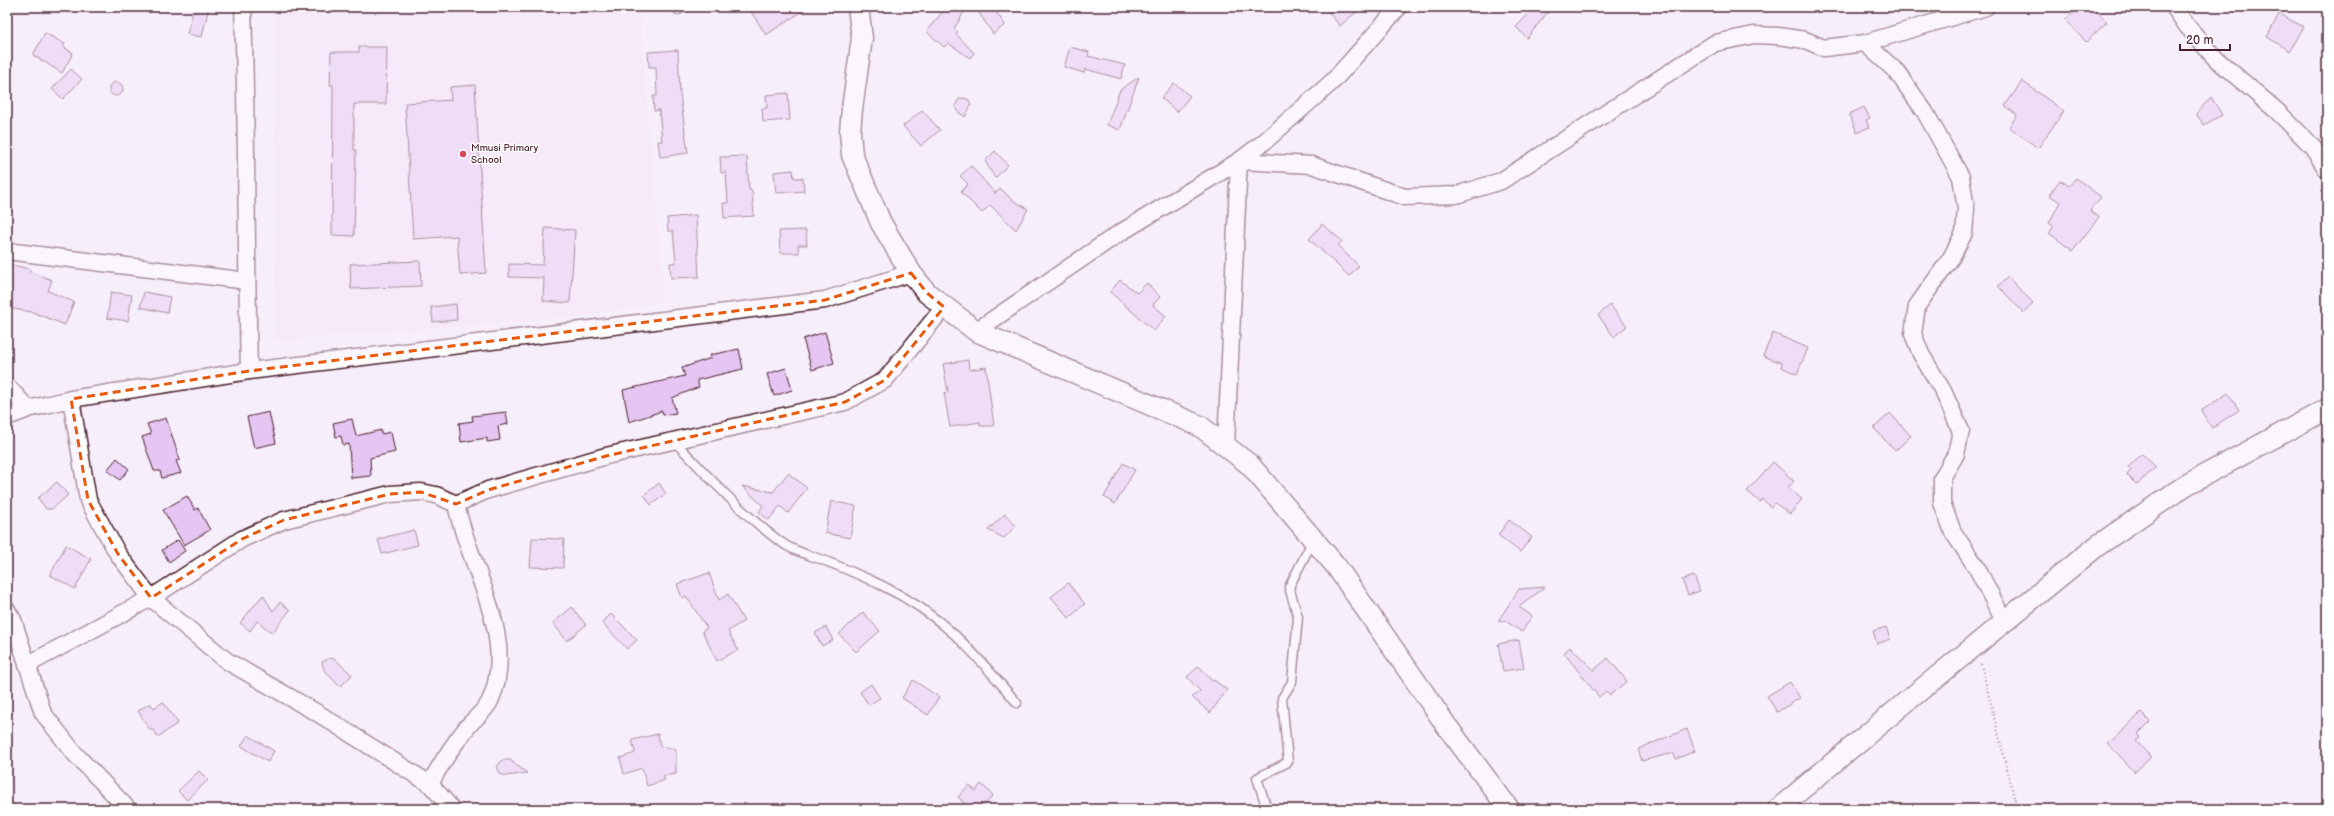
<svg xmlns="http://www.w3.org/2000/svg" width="2334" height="816" viewBox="0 0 2334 816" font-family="'Balsamiq Sans',sans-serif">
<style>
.built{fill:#f2e2f8}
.building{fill:#e5c5f2;stroke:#4a1f2b}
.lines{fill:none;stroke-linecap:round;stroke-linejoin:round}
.service-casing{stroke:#4a1f2b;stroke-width:11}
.minor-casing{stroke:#4a1f2b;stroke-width:19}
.tertiary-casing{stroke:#4a1f2b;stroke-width:23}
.path{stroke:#4a1f2b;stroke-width:2.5;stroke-dasharray:1 3;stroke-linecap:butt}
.service{stroke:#fff;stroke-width:8}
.minor{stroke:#fff;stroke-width:16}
.tertiary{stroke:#fff;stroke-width:20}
.marked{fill:none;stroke:#e8590c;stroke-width:3;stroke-dasharray:8 5;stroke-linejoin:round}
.poi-dot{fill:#d1495b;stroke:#fff;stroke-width:1.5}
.labels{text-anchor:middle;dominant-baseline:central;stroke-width:3;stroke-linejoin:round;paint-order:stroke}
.poi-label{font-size:10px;fill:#4a1f2b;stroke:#fff;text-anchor:start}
</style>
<rect width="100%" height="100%" fill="#f7eefb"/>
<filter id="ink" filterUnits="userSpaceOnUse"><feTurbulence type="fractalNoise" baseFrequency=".025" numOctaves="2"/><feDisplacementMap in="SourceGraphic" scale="8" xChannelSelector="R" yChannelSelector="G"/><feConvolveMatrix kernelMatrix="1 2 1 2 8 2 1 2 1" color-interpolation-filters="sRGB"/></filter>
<g filter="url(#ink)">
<path class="built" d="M275,7H639L664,301L583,316L275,341Z"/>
<g class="building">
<path d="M194,7H209L202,37L187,34Z"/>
<path d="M748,7H809L766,35Z"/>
<path d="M947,7H967L954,29L958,32L956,34L974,53L970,58L948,43L944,47L926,31Z"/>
<path d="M975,7H993L1005,25L993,34Z"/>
<path d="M1324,7H1362L1340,26Z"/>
<path d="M1535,7H1552L1527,38L1516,27Z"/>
<path d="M2080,7H2093L2107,22L2086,42L2065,20Z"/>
<path d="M2279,14L2304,27L2290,51L2267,37Z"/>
<path d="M45,33L65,44L63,47L73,53L62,73L33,55Z"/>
<path d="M359,47H387L386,104H354V150H356L354,236L332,235L333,85H330L331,52H359Z"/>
<path d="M1070,47L1089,52L1088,56L1125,65L1121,79L1085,69L1084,73L1064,67Z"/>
<path d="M678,50L680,94L688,153L660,157L658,141H662L659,110L654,111L653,96H657L656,67H649L648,52Z"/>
<path d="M71,69L82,79L63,99L52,89Z"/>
<path d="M1139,77L1120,130L1107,125L1120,90Z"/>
<path d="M2022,81L2064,111L2038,148L2009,127L2017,115L2005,106Z"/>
<circle cx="116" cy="89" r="7"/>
<path d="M1174,83L1190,96L1177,112L1161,98Z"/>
<path d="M475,85L486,273L460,275L457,236L413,239L405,103L451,100L450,87Z"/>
<path d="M788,93L790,120L763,122L762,108H767L766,95Z"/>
<path d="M2211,97L2222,115L2204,125L2196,114Z"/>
<path d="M964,98L969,100L971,105L965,117L957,111L955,106L959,99Z"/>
<path d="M1864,107L1870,118L1866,120L1869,127L1857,133L1849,114Z"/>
<path d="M922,110L940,130L921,146L903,126Z"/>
<path d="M995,151L1008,165L995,178L985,161Z"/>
<path d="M747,156L749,190H752L754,216L724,218L723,203H728L726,172L721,173L720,157Z"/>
<path d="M971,166L995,193L1001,189L1011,199L1028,209L1016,230L990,205L982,213L961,192L968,184L960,176Z"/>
<path d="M793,170L794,178H803L804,191L776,193L774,172Z"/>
<path d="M2076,178L2101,197L2090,211L2099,217L2073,251L2049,233L2054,226L2049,223L2060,202L2049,195L2060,180L2069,186Z"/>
<path d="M696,215L699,277L671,278L670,263H676L673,231H668L667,218Z"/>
<path d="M1322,224L1342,241L1338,246L1359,266L1349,276L1309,239Z"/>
<path d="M545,228L575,230L570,303L543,301L544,278L509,277V264L543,265Z"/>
<path d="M806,230L807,245H798L799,253H780L779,231Z"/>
<path d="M420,261L421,286L351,289L350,264Z"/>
<path d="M7,264L30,269V272L52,280L48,291L74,302L65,325L32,312L7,308Z"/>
<path d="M2008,277L2033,303L2024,313L1998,286Z"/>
<path d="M1120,280L1137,293L1147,283L1160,297L1153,305L1166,316L1154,331L1110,292Z"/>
<path d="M111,292L132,295L128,321L107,318Z"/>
<path d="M144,292L170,297L167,313L140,307Z"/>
<path d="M456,304L457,320L433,322L431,307Z"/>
<path d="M1610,305L1627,326L1614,337L1598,315Z"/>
<path d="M825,332L834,363L812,370L803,339Z"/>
<path d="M1773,333L1808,348L1797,374L1781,367L1782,363L1763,356Z"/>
<path d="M739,349L743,369L697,380L699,387L672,398L676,413L663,415L662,411L629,422L623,390L685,376L682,368L711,358L710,355Z"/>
<path d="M968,360L969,370L986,367L994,426H980V422L950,427L944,393L948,392L943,364Z"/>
<path d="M786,368L792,390L774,396L767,374Z"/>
<path d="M2228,393L2239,410L2212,428L2201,411Z"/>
<path d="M269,412L276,443L254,448L247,417Z"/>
<path d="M506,412L508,424L498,426L500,440L487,442V438L461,442L459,423L473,421L472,416Z"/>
<path d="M1890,413L1911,436L1895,451L1874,428Z"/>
<path d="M166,418L180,460L176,461L181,473L162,478L160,471H154L142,437L151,434L147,424Z"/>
<path d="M352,419L356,436L381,430V434L391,432L395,452L370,458L371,476L351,478L349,444L343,445L341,436L336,437L333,423Z"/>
<path d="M2142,454L2156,467L2137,485L2127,475L2131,470L2128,467Z"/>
<path d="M117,458L129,469L120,480L107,470Z"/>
<path d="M1773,462L1794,481L1788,488L1802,499L1790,514L1775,503L1771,507L1762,499L1760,502L1747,491Z"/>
<path d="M1123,463L1135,470L1115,504L1104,497Z"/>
<path d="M788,473L807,488L788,513L780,506L769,520L759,512L763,506L742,486L773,492Z"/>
<path d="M57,482L68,495L52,509H46L38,498Z"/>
<path d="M659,483L666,494L651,505L644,495Z"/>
<path d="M187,496L195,510L198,508L210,530L184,545L163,510Z"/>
<path d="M831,501L856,506L850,538L825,533Z"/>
<path d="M1005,514L1016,526L1004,538L988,530Z"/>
<path d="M1509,520L1532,537L1520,552L1498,535Z"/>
<path d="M414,530L418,545L382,554L378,539Z"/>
<path d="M532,538L564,539L563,568L530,567Z"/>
<path d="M178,540L185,551L169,562L162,550Z"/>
<path d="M66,545L91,559L75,589L50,575Z"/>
<path d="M709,573L719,600L728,594L744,621L728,631L738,650L717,661L702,631L707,628L686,596L682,598L677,584Z"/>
<path d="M1694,576L1700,591L1688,595L1682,580Z"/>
<path d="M1068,583L1085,604L1069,618L1051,597Z"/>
<path d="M1545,587L1519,607L1532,616L1522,632L1504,620L1500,622L1498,621L1519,589Z"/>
<path d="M263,595L273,611L280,602L290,610L272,633L257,621L250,631L240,623Z"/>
<path d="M572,607L586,625L567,641L553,623Z"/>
<path d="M863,612L880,631L856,652L839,634Z"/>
<path d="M611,614L637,640L627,649L602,623Z"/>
<path d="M826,627L833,640L822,646L815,633Z"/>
<path d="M1886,627L1890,639L1877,644L1873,631Z"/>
<path d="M1519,640L1524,668L1503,671L1498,644Z"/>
<path d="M1570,647L1594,670L1608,658L1627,681L1610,695L1606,691L1599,697L1564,653Z"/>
<path d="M330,658L335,659L352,675L340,687L324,670L322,662Z"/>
<path d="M1199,666L1212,681L1214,680L1227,690L1210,713L1192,697L1200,691L1187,677Z"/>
<path d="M913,680L939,697L928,715L902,698Z"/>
<path d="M1790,682L1800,698L1777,712L1767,696Z"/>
<path d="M871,684L880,698L869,705L860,692Z"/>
<path d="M163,702L178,723L158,737L153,730H150L138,711L150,703L154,708Z"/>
<path d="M2141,713L2150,722L2138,734L2141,737L2136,741L2151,757L2135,772L2108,744Z"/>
<path d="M1687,729L1695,751L1676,759L1673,753L1642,761L1638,749Z"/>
<path d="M658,734L660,746L676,749V774L663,776L665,780L647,786L642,768L624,774L620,758L635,753L632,740Z"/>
<path d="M248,735L274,751L268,762L241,746Z"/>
<path d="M502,760H510L527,773L506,776L500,774L497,767Z"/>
<path d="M199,771L208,780L187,800L178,791Z"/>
<path d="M981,784L993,795L981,809H970L958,797L969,785L976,791Z"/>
</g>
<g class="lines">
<g class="service-casing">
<g id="service">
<path d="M678,10L685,7"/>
<path d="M675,442C708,476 740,512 778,540C793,552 811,555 828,562C846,569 864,577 881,585C943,615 974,652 1017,703"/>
<path d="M1267,809L1257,778L1288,762L1282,698L1292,682L1298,617L1289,587L1313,540"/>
</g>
</g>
<g class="minor-casing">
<g id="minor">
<path d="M243,7C247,128 246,250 249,371"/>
<path d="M2174,7L2187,26L2216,59L2277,111L2312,146L2327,170"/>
<path d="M1865,43L1897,72L1925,112L1961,177L1966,209L1964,233L1951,258L1917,306L1913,334L1921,354L1943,391L1961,431L1956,454L1942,478V503L1953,532L1977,568L2004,621"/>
<path d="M7,251L247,281"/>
<path d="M976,331L1115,236L1239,161L1264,142L1333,81L1399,7"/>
<path d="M7,386L28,409"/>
<path d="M71,399L88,500L118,554L151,598L227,661L319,714L430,784L452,809"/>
<path d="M7,417L28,409L71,399L249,371L825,300L911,273"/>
<path d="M1226,446L1239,161L1312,165L1405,197L1456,195L1501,181L1715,43L1754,35L1778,36L1805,40L1824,48L1865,43L1986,7"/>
<path d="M7,610L13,620L43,713L75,754L128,809"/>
<path d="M27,665L151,598L242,539L284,520L390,494L421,492L436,495L456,504"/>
<path d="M430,784C441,763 453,745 468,726C475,718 486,710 490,701C519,638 468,566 456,504L488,490L606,456L845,402L885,380L944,307"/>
</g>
</g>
<g class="tertiary-casing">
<g id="tertiary">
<path d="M858,7L862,38L852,109L850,132L852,155L881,223L911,273L927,293L976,331L1200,426L1250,465L1336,566L1446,725L1509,809"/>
<path d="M1778,809L1906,702L2097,546L2186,485L2327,409"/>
</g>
</g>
<path class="path" d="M1981,664L2017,809"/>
<use href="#service" class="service"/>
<use href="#minor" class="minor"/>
<use href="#tertiary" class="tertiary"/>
</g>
</g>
<path d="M0 0H2334V816H0ZM911,273L927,293L944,307L885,380L845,402L606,456L488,490L456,504L421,492L390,494L284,520L242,539L151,598L118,554L88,500L71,399L249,371L825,300Z" fill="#f7eefb" fill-opacity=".55" fill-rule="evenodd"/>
<path class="marked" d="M911,273L927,293L944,307L885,380L845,402L606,456L488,490L456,504L421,492L390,494L284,520L242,539L151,598L118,554L88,500L71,399L249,371L825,300Z"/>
<circle class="poi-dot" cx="463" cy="154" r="4"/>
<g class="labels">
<g class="poi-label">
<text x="471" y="148">Mmusi Primary<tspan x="471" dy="12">School</tspan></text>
</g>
</g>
<rect width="2334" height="816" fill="none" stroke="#fff" stroke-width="24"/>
<rect x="12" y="12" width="2310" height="792" fill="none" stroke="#4a1f2b" stroke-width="1.5" filter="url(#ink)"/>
<path d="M2180 44v6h50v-6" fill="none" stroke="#4a1f2b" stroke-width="2"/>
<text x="2186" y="44" font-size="12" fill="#4a1f2b" stroke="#ffffff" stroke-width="3" paint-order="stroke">20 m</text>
</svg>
